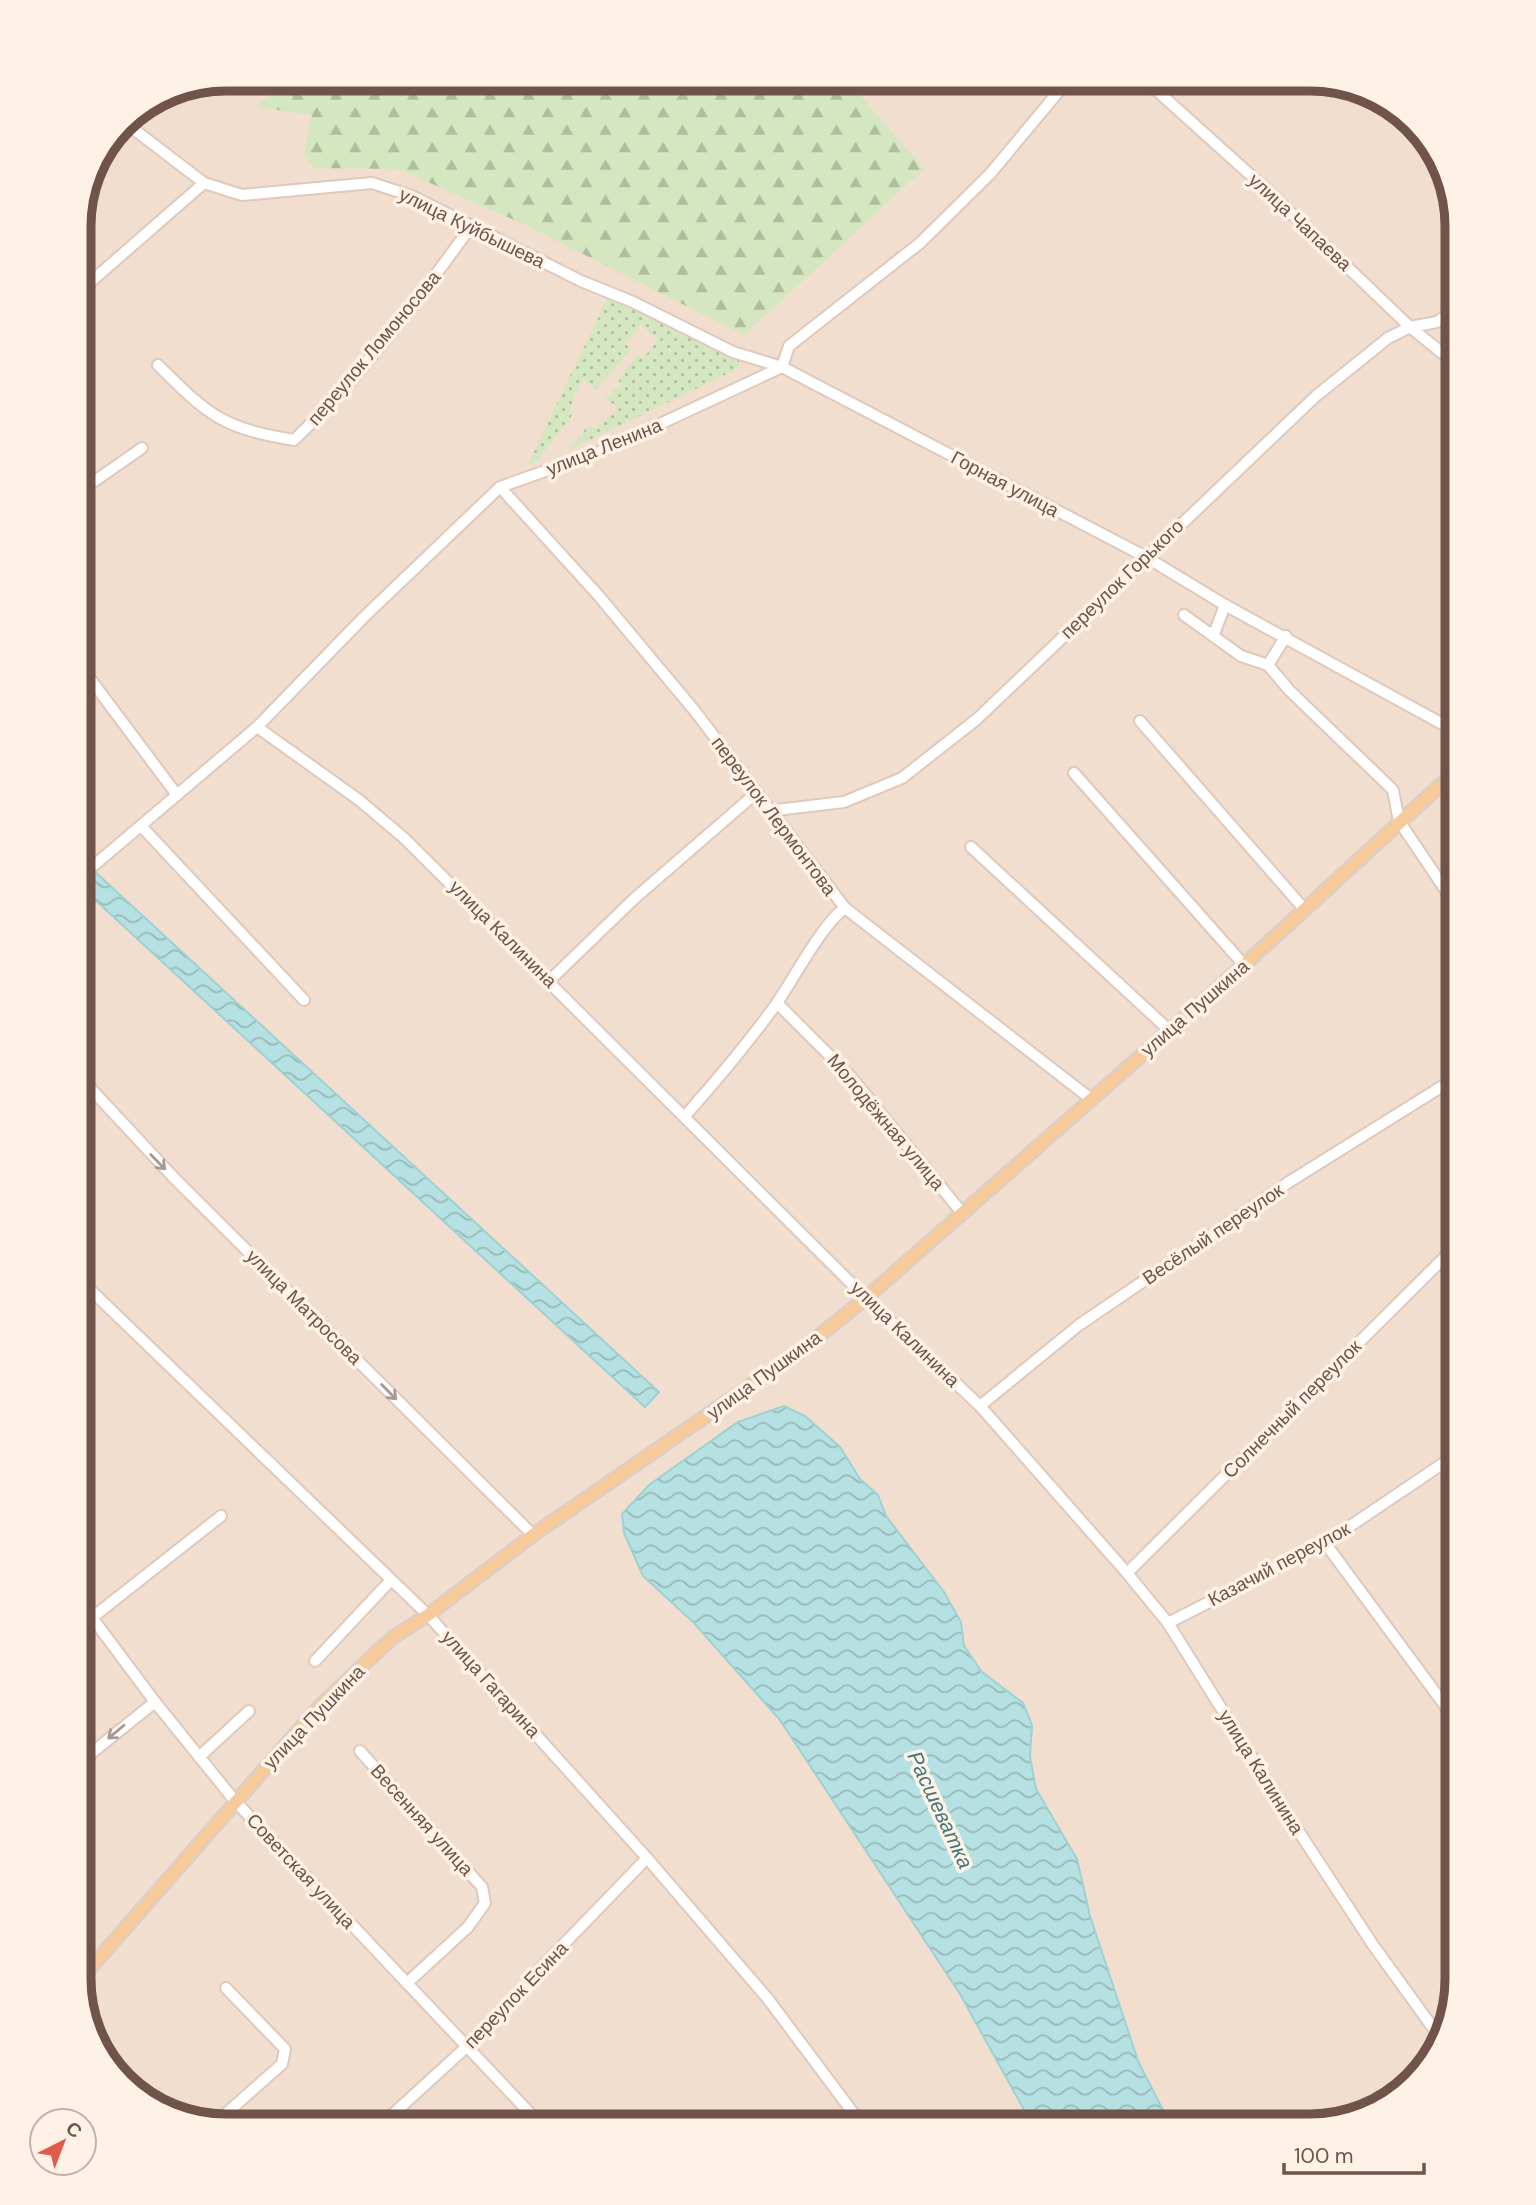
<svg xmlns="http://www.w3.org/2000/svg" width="1536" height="2205" viewBox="0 0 1536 2205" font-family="'DM Sans',sans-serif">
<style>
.residential{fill:#f2decf}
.green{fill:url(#green-dots)}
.forest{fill:url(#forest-firs)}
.water{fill:url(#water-waves);stroke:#9dd1d3;stroke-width:2}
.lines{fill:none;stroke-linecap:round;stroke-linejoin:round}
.minor-casing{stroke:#dec9bd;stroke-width:14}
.major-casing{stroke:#d7cfcc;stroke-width:16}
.minor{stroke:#fff;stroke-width:10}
.major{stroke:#f6ca9b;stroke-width:12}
.oneway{stroke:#a99892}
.labels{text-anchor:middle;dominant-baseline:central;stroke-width:7;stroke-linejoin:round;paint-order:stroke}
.street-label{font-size:19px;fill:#705349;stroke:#fef2e6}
.water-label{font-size:21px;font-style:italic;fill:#42787b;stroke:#fef2e6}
.rim{fill:none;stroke:#705349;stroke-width:9}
</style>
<defs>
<pattern id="green-dots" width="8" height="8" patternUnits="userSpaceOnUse" patternTransform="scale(1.75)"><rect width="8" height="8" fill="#d4e7c0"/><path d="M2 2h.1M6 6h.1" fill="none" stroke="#b0be9e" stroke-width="1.8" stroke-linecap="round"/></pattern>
<pattern id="forest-firs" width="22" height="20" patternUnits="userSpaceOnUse" patternTransform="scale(1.75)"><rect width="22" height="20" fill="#d4e7c0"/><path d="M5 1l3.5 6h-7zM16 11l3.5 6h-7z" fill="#b0be9e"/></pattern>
<pattern id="water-waves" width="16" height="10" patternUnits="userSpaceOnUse" patternTransform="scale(1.75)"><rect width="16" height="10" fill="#b6e1e2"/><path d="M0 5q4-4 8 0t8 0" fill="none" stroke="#98b9b9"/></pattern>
</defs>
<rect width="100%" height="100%" fill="#fbede0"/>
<path class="residential" d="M226,79H1319L1391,103L1438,153L1457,226V1979L1437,2053L1383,2107L1310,2126H217L152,2106L98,2052L79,1979V217L94,161L122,122L170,90Z"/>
<path class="green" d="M608,297L739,359L740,365L733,371L569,450L587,427L596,428L620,408L605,399L621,383L618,380L637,355L643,359L658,339L640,325L626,344L631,349L596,390L582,379L571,406L572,415L536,463L528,464Z"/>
<path class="forest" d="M288,79H830L853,87L924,169L744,335L521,223L398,169L313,168L304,154L312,115L256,107Z"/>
<g class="water">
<path d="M79,857L659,1392L645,1407L79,885Z"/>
<path d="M784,1406L805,1416L840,1447L860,1479L878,1495L886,1516L944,1592L961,1622L964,1646L982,1672L1023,1703L1032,1725L1030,1757L1036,1789L1077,1859L1090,1916L1138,2061L1163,2110L1176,2126H1033L960,1994L780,1720L694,1623L643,1576L624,1533L622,1514L649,1485L738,1422Z"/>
</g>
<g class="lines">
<g class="minor-casing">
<g id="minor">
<path d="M856,79L863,84"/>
<path d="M1144,79L1267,190L1410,327L1457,365"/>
<path d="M123,121L204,183L242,195L372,183L412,196L581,281L633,302L733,352L782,367L1146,557L1225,605L1457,732"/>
<path d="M79,292L204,183"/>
<path d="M158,365C209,416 222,428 294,440C361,376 418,300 472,225"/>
<path d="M500,487L598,595L694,710L845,908L1091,1099"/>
<path d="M79,492L142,448"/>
<path d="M1184,615L1241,656L1268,665L1289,690L1393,790L1399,821L1457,907"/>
<path d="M1214,634L1225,605"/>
<path d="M79,664L177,795"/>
<path d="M1268,665L1286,636"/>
<path d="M1140,721L1305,910"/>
<path d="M257,727L359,800L404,838L866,1298L980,1406L1127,1573L1168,1623L1286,1812L1373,1945L1441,2039"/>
<path d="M1074,773L1244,965"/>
<path d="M768,811L844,802L902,778L977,719L1316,396L1388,338L1410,327L1437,322L1457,307"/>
<path d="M142,827L304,1000"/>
<path d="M971,847L1170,1031"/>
<path d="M79,878L257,727L364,617L500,487L602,451L782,367L789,346L920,243L990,174L1069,79"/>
<path d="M550,980L635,898L755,794"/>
<path d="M777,1003L851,1077L963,1214"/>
<path d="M79,1076L176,1180L533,1535"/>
<path d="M685,1116C718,1079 748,1043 777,1003C794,978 823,923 845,908"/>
<path d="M79,1279L428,1615L647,1858L768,1999L863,2126"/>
<path d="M980,1406L1079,1325L1289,1182L1457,1077"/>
<path d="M1325,1543L1457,1722"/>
<path d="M1127,1573L1457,1245"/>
<path d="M79,1600L155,1702L235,1801L542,2126"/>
<path d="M1168,1623L1325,1543L1457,1454"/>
<path d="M79,1628L221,1516"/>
<path d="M315,1661L391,1580"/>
<path d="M360,1751L482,1887L485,1903L468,1927L407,1983"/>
<path d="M199,1757L249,1711"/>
<path d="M79,1763L155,1702"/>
<path d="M213,2125L282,2064L285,2049L226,1988"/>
<path d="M380,2126L497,2019L535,1974L647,1858"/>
</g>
</g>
<g class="major-casing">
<path id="major" d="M79,1981L319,1707L393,1637L428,1615L533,1535L799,1352L866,1298L1244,965L1457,770"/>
</g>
<use href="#minor" class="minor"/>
<use href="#major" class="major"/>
</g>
<defs><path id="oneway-shaft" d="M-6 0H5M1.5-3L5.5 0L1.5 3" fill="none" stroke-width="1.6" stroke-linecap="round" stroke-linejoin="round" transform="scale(1.75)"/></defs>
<g class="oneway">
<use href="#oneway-shaft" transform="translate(158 1162) rotate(46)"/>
<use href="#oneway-shaft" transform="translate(389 1392) rotate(45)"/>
<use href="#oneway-shaft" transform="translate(116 1732) rotate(140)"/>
</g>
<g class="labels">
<g class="street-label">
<text transform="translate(1300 222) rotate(43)">улица Чапаева</text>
<text transform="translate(472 228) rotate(26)">улица Куйбышева</text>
<text transform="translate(374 348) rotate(-50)">переулок Ломоносова</text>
<text transform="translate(604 447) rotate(-22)">улица Ленина</text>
<text transform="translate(1005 484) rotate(28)">Горная улица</text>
<text transform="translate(1122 579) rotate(-44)">переулок Горького</text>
<text transform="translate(774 816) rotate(53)">переулок Лермонтова</text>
<text transform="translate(503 934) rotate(45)">улица Калинина</text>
<text transform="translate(1195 1008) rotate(-41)">улица Пушкина</text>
<text transform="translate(886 1122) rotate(50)">Молодёжная улица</text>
<text transform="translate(1213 1234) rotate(-34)">Весёлый переулок</text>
<text transform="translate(304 1307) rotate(45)">улица Матросова</text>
<text transform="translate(905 1334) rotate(44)">улица Калинина</text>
<text transform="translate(764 1375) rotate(-36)">улица Пушкина</text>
<text transform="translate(1292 1409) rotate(-45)">Солнечный переулок</text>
<text transform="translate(1279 1564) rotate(-28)">Казачий переулок</text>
<text transform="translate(491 1684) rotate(48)">улица Гагарина</text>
<text transform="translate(314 1717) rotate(-46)">улица Пушкина</text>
<text transform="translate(1261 1772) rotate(58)">улица Калинина</text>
<text transform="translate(422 1820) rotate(48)">Весенняя улица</text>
<text transform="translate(301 1871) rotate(47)">Советская улица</text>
<text transform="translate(516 1995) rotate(-46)">переулок Есина</text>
</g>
<g class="water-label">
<text transform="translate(940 1810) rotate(65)">Расшеватка</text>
</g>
</g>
<path d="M0 0H1536V2205H0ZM226 91H1310A135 135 0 0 1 1445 226V1979A135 135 0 0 1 1310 2114H226A135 135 0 0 1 91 1979V226A135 135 0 0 1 226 91Z" fill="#fef2e6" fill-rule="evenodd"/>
<path class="rim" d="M226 91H1310A135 135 0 0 1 1445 226V1979A135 135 0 0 1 1310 2114H226A135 135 0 0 1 91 1979V226A135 135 0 0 1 226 91Z"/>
<g transform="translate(63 2142) rotate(42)"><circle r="33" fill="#fef2e6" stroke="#c5b2a7" stroke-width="2"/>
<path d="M0-5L12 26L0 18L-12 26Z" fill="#df5b4b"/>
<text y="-10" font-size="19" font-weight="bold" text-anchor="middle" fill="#705349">С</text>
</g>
<path d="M1284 2163v10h140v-10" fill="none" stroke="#705349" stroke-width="3.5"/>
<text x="1294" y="2163" font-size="21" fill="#705349" stroke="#fef2e6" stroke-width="5" paint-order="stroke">100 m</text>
</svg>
